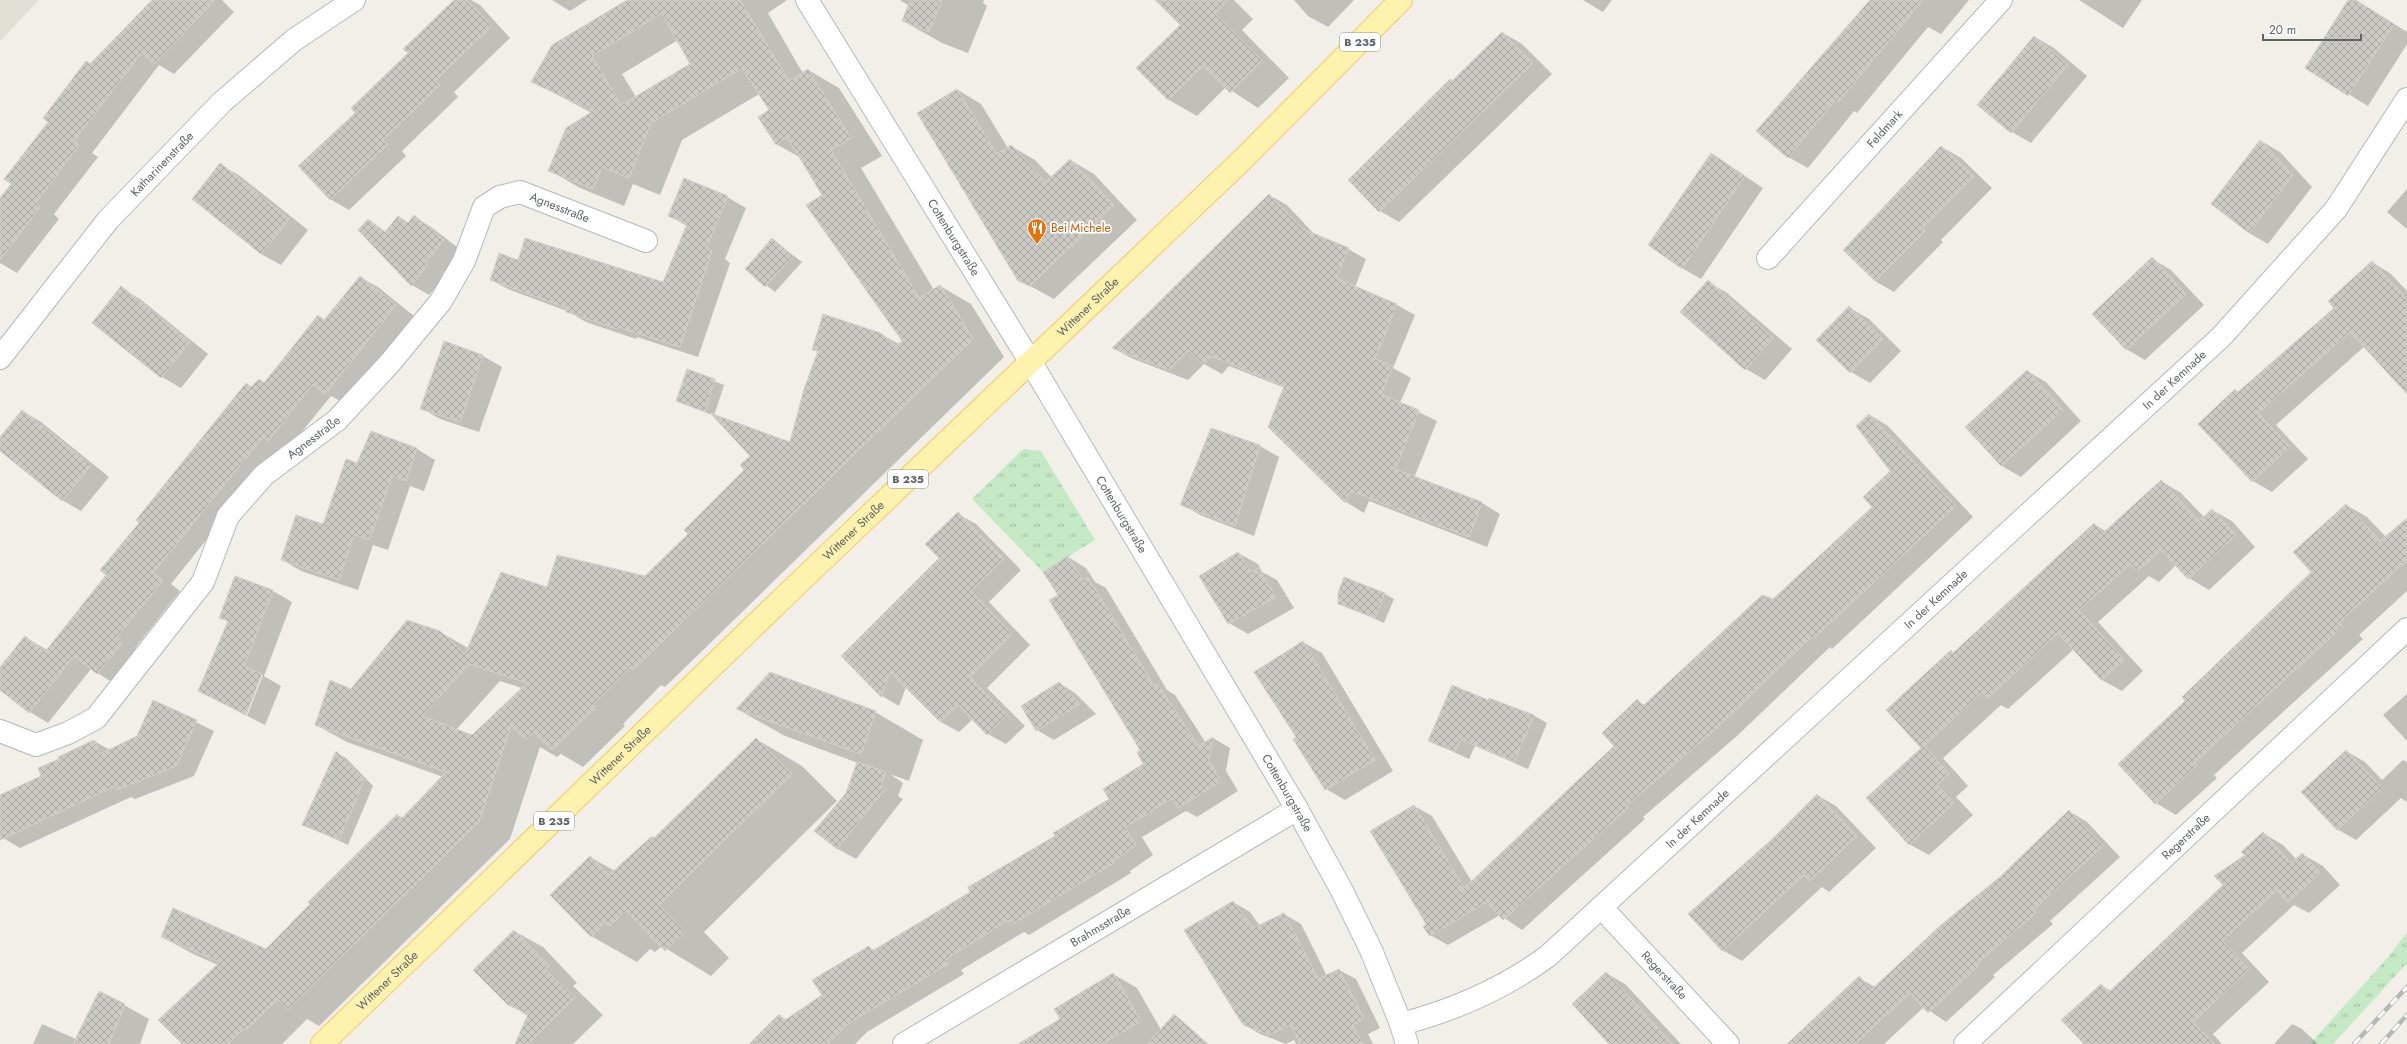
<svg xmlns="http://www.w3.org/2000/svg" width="2407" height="1044" viewBox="0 0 2407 1044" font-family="Jost,sans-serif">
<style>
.education{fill:#e1ded6}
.grass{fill:url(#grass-tufts)}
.shadow{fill:#0003;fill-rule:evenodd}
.building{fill:url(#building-cross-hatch);stroke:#d6d1c6;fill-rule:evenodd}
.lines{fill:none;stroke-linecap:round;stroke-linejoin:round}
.street-casing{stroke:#b5b8bc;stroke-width:24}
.secondary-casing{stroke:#b6babf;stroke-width:24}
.primary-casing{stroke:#f2c960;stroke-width:24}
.street{stroke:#fff;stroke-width:22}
.secondary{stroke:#fff;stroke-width:22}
.primary{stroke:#fff2af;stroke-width:22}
.rail-casing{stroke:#b6b7b8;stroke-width:4.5}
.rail{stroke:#fff;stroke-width:3;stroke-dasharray:9;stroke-linecap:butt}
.labels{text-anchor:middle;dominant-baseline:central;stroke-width:3.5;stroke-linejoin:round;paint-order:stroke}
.shield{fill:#fff;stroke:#8f9295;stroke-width:1}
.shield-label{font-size:11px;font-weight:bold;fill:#5f6368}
.street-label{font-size:12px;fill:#5f6368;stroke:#fff}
.food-label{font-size:12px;fill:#c56008;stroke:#fff;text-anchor:start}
</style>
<defs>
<pattern id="grass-tufts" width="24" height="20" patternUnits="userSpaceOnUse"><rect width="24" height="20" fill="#c5e8c5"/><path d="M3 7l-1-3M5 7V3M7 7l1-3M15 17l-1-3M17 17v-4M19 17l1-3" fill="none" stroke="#a3c0a4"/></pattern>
<pattern id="building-cross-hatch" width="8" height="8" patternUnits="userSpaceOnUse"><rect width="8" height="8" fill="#cccac5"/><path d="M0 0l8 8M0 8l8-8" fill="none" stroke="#a9a8a4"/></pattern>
</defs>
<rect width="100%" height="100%" fill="#f1efe8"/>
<path class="education" d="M0,0H39L0,41Z"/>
<g class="grass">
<path d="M1023,449L1041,451L1095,540L1043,572L972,499Z"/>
<path d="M2407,932V963L2333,1044H2310L2389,956Z"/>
</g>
<g class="shadow">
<path d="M154,0H222L234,12L174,74L159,65L92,153L98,157L54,214L59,219L17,273L0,263V200L12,184L50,122L91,65Z"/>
<path d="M455,0H471L480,5L510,38L454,92L458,97L402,151L406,156L349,210L330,199L357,113Z"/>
<path d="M552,0H587L570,11Z"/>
<path d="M629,0H787L768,13L798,65L803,73L808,70L839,88L882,156L861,168L934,290L940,286L971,304L1004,357L665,687L661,685L623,724L625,726L583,767L561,754L557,757L540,747L510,839L319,1026L307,1019L282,1044H183L218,965L193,954L162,937L266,950L397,815L403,818L443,777L347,742L316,725L351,690L440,632L468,648L548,589L645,577L689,534L745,470L751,456L715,416L677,401L688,371L724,385L714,416L791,443L818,352L813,349L881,334L899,344L903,341L801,158L776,144L770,111L759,94L682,140L660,195L633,184L624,206L580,188L549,170L592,113L533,82ZM678,40L692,64L636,97L622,74ZM500,681L522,688L472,737L456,730Z"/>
<path d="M900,0H984L983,3L987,6L968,53L942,43L903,21L909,6Z"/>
<path d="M1157,0H1234L1253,19L1242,30L1289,78L1258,108L1226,87L1197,116L1169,100L1138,68L1182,25Z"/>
<path d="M1294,0H1354L1328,27L1308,16Z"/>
<path d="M1583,0H1612L1603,12Z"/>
<path d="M1883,0H1969L1941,34L1928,27L1857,113L1854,111L1808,168L1788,157Z"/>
<path d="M2079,0H2142L2123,28Z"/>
<path d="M2349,0H2355L2407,32V44L2368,106L2306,68Z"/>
<path d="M1503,33L1522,44L1552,74L1399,222L1380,211L1349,180Z"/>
<path d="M2035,37L2054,48L2087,76L2031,143L2012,132L1978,105Z"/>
<path d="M958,90L981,104L1008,148L1011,146L1035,160L1052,178L1070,160L1094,174L1137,220L1054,299L1019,280L919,113Z"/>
<path d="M2261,141L2280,152L2312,187L2268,244L2249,233Z"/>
<path d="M1942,147L1961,158L1992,188L1941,240L1943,242L1894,292L1875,281Z"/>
<path d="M1712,154L1763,188L1701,279L1682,268Z"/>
<path d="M221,165L240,176L308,230L281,265L261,254L193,199Z"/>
<path d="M2407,189V229L2387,212Z"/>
<path d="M1269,195L1287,205L1316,236L1348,249L1366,259L1355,287L1397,305L1415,315L1393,368L1411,378L1400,403L1437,421L1414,478L1482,503L1500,514L1487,547L1369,501L1364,513L1346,502L1269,427L1285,388L1229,366L1222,374L1204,364L1188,380L1131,358L1113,348Z"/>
<path d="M727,197L746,208L725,259L730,263L698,357L637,337L636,339L586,322L567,311L510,290L491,280L664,283L687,226L669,216Z"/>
<path d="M399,217L409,223L414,217L431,227L461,250L442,274L445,276L429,295L412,285L360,230L368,221L387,232Z"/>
<path d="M772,239L802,262L775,292L746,269Z"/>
<path d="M2152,259L2171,270L2204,305L2145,360L2126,349Z"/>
<path d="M2372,262L2391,274L2407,291V392L2365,346L2276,425L2308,459L2272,492L2253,481L2199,424L2235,390L2239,393L2335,308Z"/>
<path d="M360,277L378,287L414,316L344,403L331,396L287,450L281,447L171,584L180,591L135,648L140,653L115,684L91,669L48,723L30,712L0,689V668L25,637L47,650L107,575L141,523L246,384L252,388L259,380L265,383L318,316L325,320Z"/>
<path d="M1708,282L1727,293L1792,349L1765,380L1746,369L1682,312Z"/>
<path d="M121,288L140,299L208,354L181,388L162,377L94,323Z"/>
<path d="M1850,308L1869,319L1901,351L1870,383L1851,372L1818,340Z"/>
<path d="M483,356L502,367L479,432L440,419L421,408Z"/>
<path d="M2027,371L2046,382L2081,421L2021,477L2002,466L1967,427Z"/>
<path d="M22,411L41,422L109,477L81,511L62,500L0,450V439Z"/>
<path d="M1870,415L1888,426L1973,517L1832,649L1830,647L1737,736L1643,817L1645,819L1522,930L1500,915L1448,945L1430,935L1427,925L1414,806L1432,816L1472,882L1615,746L1637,701L1645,705L1774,600L1874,507L1891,471Z"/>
<path d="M371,433L417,449L435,460L424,491L410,486L388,550L373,545L358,590L301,571L283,560L323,526L357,464Z"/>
<path d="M1260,446L1279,457L1254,536L1200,515L1181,504Z"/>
<path d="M2161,481L2181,493L2204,517L2212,510L2232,521L2255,547L2209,590L2189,578L2176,565L2159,582L2149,576L2098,622L2143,671L2122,691L2102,680L2074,649L2008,709L2001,705L1943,758L1968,786L1956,797L1973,815L1929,855L1909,844L1922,748L1951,651L1954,653L2094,524L2107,532Z"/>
<path d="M2346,505L2367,517L2386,537L2407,519V591L2359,635L2363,639L2214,775L2217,778L2176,815L2156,803L2187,701L2313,572Z"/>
<path d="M958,514L976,524L1021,570L989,602L1030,645L987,688L1025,726L1006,744L988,734L973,719L959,732L941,722L906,687L899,706L882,696L842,656L940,558Z"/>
<path d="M1238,553L1258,564L1262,572L1277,580L1294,608L1248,634L1229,623Z"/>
<path d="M1068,557L1086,568L1095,582L1106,588L1167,690L1175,695L1206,743L1213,738L1230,748L1226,771L1238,791L1197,817L1186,811L1142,837L1153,855L1130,871L1131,873L1029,935L1024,932L961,970L964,974L867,1032L855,1044H750L779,1015L787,1020L823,995L869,947L875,951L972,892L1056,836L1110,799L1145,764L1141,750L1059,595Z"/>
<path d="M236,577L273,591L292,602L264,676L281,686L265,725L247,716L263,675H261L245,715L199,691L228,622L221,617Z"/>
<path d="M1385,594L1394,599L1384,623L1339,603Z"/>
<path d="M1303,642L1322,653L1393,771L1345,800L1326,789L1297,738Z"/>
<path d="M1059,683L1075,693L1096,714L1054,740L1037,730L1022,706Z"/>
<path d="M2407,694V741L2383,715Z"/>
<path d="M1488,701L1533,715L1547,723L1528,769L1475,746L1469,759L1429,741Z"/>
<path d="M154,702L214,731L194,776L135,799L131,797L20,848L3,838L0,832V796L43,776L60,760L59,757L94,741L110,750L138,737Z"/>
<path d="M737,709L875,712L923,740L909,781L890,774L903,783L898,796L903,799L856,859L838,849L816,831L847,794L858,763L785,736Z"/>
<path d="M756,739L802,766L837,801L704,932L729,958L711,976L662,946L655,952L650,949L637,962L591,936L590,857L615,871L654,839Z"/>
<path d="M2346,751L2365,762L2382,780L2403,760L2407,762V802L2401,798L2356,840L2337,829Z"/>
<path d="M337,753L346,758L373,786L348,845L303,824Z"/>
<path d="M1817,795L1836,806L1876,848L1829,892L1822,887L1742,961L1722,950L1771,840Z"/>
<path d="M2069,811L2087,822L2120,857L2050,921L2053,924L1993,975L1995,977L1946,1022L1924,1007L1884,1044H1810L1859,978L1875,987L2001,876Z"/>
<path d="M2263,833L2283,845L2297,860L2302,854L2323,866L2340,885L2309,913L2294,905L2242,953L2269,982L2213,1034L2222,1044H2082L2101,985L2111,991L2224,885Z"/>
<path d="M1233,902L1250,912L1260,926L1284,914L1301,924L1327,976L1339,970L1356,979L1380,1028L1368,1034L1373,1044H1296L1294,1040L1286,1044L1260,1034L1243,1024Z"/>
<path d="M514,931L543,947L577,983L573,986L603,1015L573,1044H516L528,1016L509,1004Z"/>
<path d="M1606,973L1625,984L1681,1044H1610Z"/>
<path d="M1113,974L1137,988L1164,1035L1149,1044H1030Z"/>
<path d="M124,1005L149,1019L140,1044H33L42,1024L76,1039Z"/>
<path d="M2292,1024L2302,1029L2318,1044H2274Z"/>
</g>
<g class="building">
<path d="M152,0H215L154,64L142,52L74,141L79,145L36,203L40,207L0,260V198L11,184L4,179L48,122L43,118L86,61L90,64Z"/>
<path d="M454,0H467L492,26L435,81L440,85L383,140L388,144L330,200L298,166L355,113L351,108L408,53L403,49Z"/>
<path d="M627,0H740L789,81L808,69L851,138L831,150L919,298L940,285L973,339L633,670L630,667L593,705L595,708L552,750L534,732L526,740L511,725L479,822L288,1009L278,999L248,1029H243L228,1044H182L158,1020L220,962L161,937L173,908L266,949L310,904L308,902L397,814L401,819L446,772L315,725L330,680L351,689L407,620L440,631L465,654L501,572L547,587L557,555L645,576L688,534L684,530L744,470L740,465L750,456L710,413L790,442L804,389L818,351L812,350L823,314L881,333L896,346L902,341L806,205L822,195L787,137L776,145L758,117L769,110L742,68L651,123L629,178L602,167L593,189L548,171L566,128L593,111L531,82L552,45ZM662,13L690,64L621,105L592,56ZM469,664L527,683L472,735L422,716Z"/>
<path d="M910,0H942L929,32L902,21Z"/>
<path d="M1155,0H1228L1215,14L1262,61L1230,93L1203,66L1168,100L1136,68L1180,25Z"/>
<path d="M1870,0H1923L1838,102L1835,100L1788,158L1756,131Z"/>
<path d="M2348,0H2356L2394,24L2348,96L2305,68Z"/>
<path d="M1502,32L1533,63L1379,212L1348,180L1450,79L1452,81Z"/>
<path d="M2034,36L2068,65L2011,133L1977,105Z"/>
<path d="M957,89L997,154L1011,145L1046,182L1070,159L1114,205L1030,286L1018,281L917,113Z"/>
<path d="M2260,140L2293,175L2249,233L2211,204Z"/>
<path d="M1941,146L1974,176L1923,228L1925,231L1875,281L1843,250Z"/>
<path d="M1711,153L1745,176L1682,269L1648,245Z"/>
<path d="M220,163L289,219L261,254L192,199Z"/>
<path d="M684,178L728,196L706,249L712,251L680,347L618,327L617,329L566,312L567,308L490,280L499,253L518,260L525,238L663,282L687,224L668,216Z"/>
<path d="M1269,194L1303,229L1349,248L1336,278L1397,304L1375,359L1393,366L1381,394L1419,410L1395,469L1482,502L1469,537L1351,491L1345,503L1268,427L1284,386L1211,356L1203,365L1189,350L1169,370L1112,348Z"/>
<path d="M414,215L444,240L425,263L428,265L411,286L358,230L368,219L385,232L398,216L408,223Z"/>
<path d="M772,238L793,256L765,287L745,269Z"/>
<path d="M2152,257L2186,294L2126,350L2092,314Z"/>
<path d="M2372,261L2407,299V394L2350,332L2258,413L2290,447L2252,482L2198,424L2235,389L2238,392L2334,308L2328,301Z"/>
<path d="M360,276L396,305L325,394L313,384L268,441L263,437L153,573L163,580L117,637L123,642L97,674L74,656L29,713L0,690V667L25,636L45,652L106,575L100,570L139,523L136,520L246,383L251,387L259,379L264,383L318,315L324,320Z"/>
<path d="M1708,280L1773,338L1745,370L1680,312Z"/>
<path d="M121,286L190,342L161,378L92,323Z"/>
<path d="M1849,306L1883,339L1850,373L1816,340Z"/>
<path d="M444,341L483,355L460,422L420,409Z"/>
<path d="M687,369L715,379L705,412L676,401Z"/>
<path d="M2027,370L2063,410L2001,466L1965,427Z"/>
<path d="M22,410L91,465L62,501L0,451V437Z"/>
<path d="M1869,414L1956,506L1813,639L1811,637L1719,726L1626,806L1628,808L1503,920L1487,902L1430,936L1423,927L1426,924L1370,831L1414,805L1463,886L1460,892L1614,746L1602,733L1637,699L1643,706L1762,595L1773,599L1872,507L1863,497L1890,471L1856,426Z"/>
<path d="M1211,428L1260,445L1235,526L1180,505Z"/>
<path d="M371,431L417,448L406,481L392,476L369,540L354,535L339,580L281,560L296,515L323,524L346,459L357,463Z"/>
<path d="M2161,480L2199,521L2212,509L2236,535L2188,579L2161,550L2138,571L2131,564L2079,610L2124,660L2101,680L2058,633L1988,698L1982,692L1924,746L1949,774L1937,785L1954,803L1909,845L1866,798L1921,748L1886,710L1951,650L1953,653L2094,523L2103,533Z"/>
<path d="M2346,504L2380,541L2407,518V560L2339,623L2343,626L2194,763L2197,765L2155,804L2118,764L2185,701L2182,697L2311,572L2293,552Z"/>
<path d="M958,512L1004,559L971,591L1012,634L970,677L1007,715L987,735L958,705L940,722L890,672L881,697L841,656L939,558L925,544Z"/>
<path d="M1238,552L1251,572L1258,568L1276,597L1228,624L1199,576Z"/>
<path d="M1068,556L1083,580L1088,577L1154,686L1158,684L1198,746L1213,737L1209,760L1221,781L1178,808L1173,798L1125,827L1136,845L1113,861L1114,863L1011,925L1008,920L945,960L948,964L849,1023L827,1044H749L779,1014L785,1020L822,995L812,980L869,946L872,951L970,892L968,887L1055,836L1053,833L1109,799L1103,789L1143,764L1137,752L1140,750L1049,600L1058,595L1043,572Z"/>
<path d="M235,576L273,590L244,666L262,674L246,715L198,691L228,621L219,618Z"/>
<path d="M1344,577L1385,593L1375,618L1338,604V593Z"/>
<path d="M1303,641L1375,760L1325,790L1293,739L1296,737L1254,672Z"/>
<path d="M770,672L876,711L861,754L736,709Z"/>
<path d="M1059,682L1080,704L1036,731L1021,706Z"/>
<path d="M1452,685L1488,700L1489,698L1534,715L1514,762L1461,739L1455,752L1428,741Z"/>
<path d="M153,700L197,720L176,766L117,790L115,786L0,840V795L41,776L38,768L59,759L58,757L94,740L100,754L137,736Z"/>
<path d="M756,738L792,774L659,905L685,932L665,951L626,911L609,926L605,922L591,937L550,895L590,856L609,875L652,836L654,838Z"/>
<path d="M2346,750L2382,788L2337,830L2301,792Z"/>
<path d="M336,751L364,780L339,840L302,825Z"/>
<path d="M857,762L886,772L881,786L886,788L837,849L814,831L846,793Z"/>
<path d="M1817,794L1857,836L1810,881L1804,875L1722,951L1688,914L1771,840Z"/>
<path d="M2069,810L2103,846L2033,910L2036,913L1976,964L1978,966L1928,1013L1910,993L1855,1044H1787L1859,976L1871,990L1942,924L2001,876Z"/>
<path d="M2263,832L2291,863L2302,853L2320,873L2288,902L2277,890L2222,941L2249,969L2193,1022L2214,1044H2084L2061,1020L2101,984L2109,992L2223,885L2214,876L2245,855L2241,852Z"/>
<path d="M1233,901L1253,928L1284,913L1318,979L1339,969L1364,1019L1352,1025L1363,1044H1300L1291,1025L1269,1035L1243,1025L1184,930Z"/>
<path d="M514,930L549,966L545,969L575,998L528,1044H515L528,1014L508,1005L473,970Z"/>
<path d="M1606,972L1673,1044H1609L1572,1004Z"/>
<path d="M1113,973L1141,1021L1102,1044H1018L1060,1019L1054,1009Z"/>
<path d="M99,991L125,1004L109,1044H73Z"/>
<path d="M1174,1014L1208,1044H1148Z"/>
</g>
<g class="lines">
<g class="street-casing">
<g id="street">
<path id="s1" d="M1768,258L2001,0"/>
<path id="s2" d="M0,358L108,220L222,102L294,40L354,0"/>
<path id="s3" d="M0,731L36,745L68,733L96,718L203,582L228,516L264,475L337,420L389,364L441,301L464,261L484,207L500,197L520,192L646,241"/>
<path id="s4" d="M1601,907L1728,1044"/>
<path id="s5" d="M1401,1024C1455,1010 1503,989 1548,956L2221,337L2336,209L2407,99"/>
<path id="s6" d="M904,1044L1297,809"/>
<path id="s7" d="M1965,1044L2407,629"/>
</g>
</g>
<g class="secondary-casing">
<g id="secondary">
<path id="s8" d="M807,0L1030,361L1297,809L1341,889L1371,950L1401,1024L1407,1044"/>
</g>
</g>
<g class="primary-casing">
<g id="primary">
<path id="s9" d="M322,1044L785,596L1242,160L1401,0"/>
</g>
</g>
<use href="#street" class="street"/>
<use href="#secondary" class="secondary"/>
<use href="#primary" class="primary"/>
<g class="rail-casing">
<g id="rail">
<path d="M2354,1044L2407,987"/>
<path d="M2381,1044L2407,1015"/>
</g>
</g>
<use href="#rail" class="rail"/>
</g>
<defs>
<g id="restaurant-pin" transform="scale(1)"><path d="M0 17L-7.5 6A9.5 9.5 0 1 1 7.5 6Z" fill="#e8710a" stroke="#fff"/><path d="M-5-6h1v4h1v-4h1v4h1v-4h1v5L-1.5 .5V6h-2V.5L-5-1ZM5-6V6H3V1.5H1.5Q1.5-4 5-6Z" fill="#fff"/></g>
</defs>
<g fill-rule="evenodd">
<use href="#restaurant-pin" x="1037" y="228"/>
</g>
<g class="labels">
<g class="shield">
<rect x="1340" y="33" width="40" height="18" rx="3"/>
<rect x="888" y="470" width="40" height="18" rx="3"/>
<rect x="534" y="812" width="40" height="18" rx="3"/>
</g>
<g class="shield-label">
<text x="1360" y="42">B 235</text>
<text x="908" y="479">B 235</text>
<text x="554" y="821">B 235</text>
</g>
<g class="street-label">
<text stroke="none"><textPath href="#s1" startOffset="174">Feldmark</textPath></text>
<text stroke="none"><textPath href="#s2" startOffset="253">Katharinenstraße</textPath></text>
<text stroke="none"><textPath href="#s3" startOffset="838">Agnesstraße</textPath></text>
<text stroke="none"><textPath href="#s8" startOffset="279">Cottenburgstraße</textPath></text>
<text stroke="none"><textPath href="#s9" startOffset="1063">Wittener Straße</textPath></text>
<text stroke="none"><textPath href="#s5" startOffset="1014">In der Kemnade</textPath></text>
<text stroke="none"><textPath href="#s3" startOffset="465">Agnesstraße</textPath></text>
<text stroke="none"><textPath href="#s8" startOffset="603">Cottenburgstraße</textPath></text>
<text stroke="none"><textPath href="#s9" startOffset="739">Wittener Straße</textPath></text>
<text stroke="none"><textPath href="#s5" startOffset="690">In der Kemnade</textPath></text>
<text stroke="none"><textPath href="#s9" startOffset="415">Wittener Straße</textPath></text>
<text stroke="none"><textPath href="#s8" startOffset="927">Cottenburgstraße</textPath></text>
<text stroke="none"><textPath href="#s5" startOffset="366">In der Kemnade</textPath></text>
<text stroke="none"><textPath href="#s7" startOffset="303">Regerstraße</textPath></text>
<text stroke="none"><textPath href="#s6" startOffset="229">Brahmsstraße</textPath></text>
<text stroke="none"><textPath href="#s4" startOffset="93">Regerstraße</textPath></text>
<text stroke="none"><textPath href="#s9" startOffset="91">Wittener Straße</textPath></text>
</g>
<g class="food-label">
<text x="1051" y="228">Bei Michele</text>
</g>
</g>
<path d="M2263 34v6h98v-6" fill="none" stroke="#5f6368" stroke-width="2"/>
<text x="2269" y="34" font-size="12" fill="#5f6368" stroke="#ffffff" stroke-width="3" paint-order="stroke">20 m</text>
</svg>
